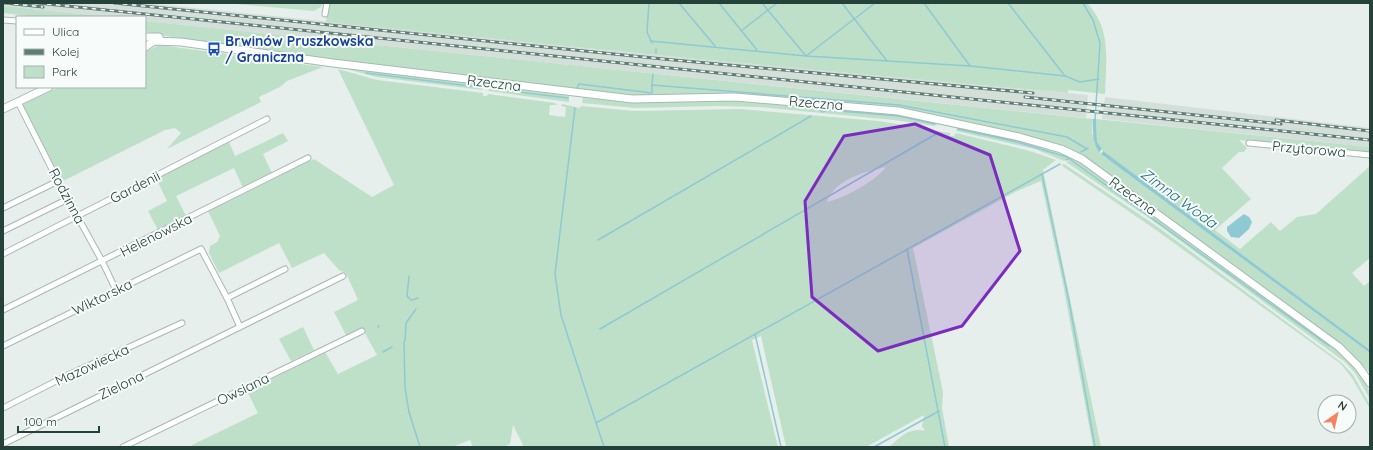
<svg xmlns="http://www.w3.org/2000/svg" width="1373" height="450" viewBox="0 0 1373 450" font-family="Quicksand,sans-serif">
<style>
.built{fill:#d4dfda}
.green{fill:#bfe0c8;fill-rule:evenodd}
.water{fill:#8ec9d4}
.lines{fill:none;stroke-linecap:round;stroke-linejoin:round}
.stream{stroke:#8ec9d4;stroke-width:1.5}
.street-casing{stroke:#a8b8b2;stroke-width:7}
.secondary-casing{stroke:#a4bbb3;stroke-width:9}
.street{stroke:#fff;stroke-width:5}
.secondary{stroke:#fff;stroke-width:7}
.rail-casing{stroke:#5f7d75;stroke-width:3}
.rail{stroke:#f7fbf9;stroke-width:1.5;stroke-dasharray:4.5;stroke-linecap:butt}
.marked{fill:#7b2cbf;fill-opacity:0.2;stroke:#7b2cbf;stroke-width:3;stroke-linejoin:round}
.labels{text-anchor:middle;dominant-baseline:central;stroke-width:4;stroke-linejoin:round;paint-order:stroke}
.transit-label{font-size:14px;font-weight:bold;fill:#164399;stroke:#f7fbf9;text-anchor:start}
.street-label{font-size:14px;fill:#24423a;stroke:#f7fbf9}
.water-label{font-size:15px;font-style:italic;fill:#1c6f80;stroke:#f7fbf9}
</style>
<rect width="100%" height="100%" fill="#e6efeb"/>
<g class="built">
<path d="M3,3H146L634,53L1088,95L1086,118L145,21V17H110L3,6Z"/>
<path d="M1105,97L1370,128V147L1102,119Z"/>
</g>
<g class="green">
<path d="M225,3H323L321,7L314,11Z"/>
<path d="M329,3H1087C1112,29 1106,61 1105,94L1068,90V93L687,58L326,22Z"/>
<path d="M3,6L110,17H37L3,13Z"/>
<path d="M145,21L1093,119L1092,133L1101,154L1370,353V373L1356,359L1086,159L1015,133L816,101L643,97L343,61L159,35L145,31Z"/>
<path d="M159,45L323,67L287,81L280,87L259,97L261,102L167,149L181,133L175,128L165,130L61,182L21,105L59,87H145V52Z"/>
<path d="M340,67L479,84L483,90L376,77Z"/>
<path d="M338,69L377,80L483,93V96H487L488,94L555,103L557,105H550L549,115L565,117L566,107L561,106L562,104L580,108L581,106L634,111L740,109L878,121L931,129L930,130L950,133V136H954L956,133L1030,151L1056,160L1043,170L1101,447H1093L1063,284L1041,181L1017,191L913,248L943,392L942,408L949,447H889C901,437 909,427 925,431L922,426L924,415L866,447H786L761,336L752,340L778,447H524L513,425L510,444L503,447H473L470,440L452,447H193L192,445L258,413L247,391L325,352L338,374L377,355L362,328L346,335L334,312L358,300L346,273L339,270L324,253L292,268L279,243L219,273L209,253L210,246L217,242L220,236L208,211L314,159L372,197L394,185ZM886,167C877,180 843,199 827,202C835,179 864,172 886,167Z"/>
<path d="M493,86L569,96V102L488,91Z"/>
<path d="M583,98L656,103L714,100L750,101L878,112L902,115L937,124L934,126L894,120L760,107L718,106L636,108L582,103Z"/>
<path d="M1096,119L1370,147V153L1239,140L1247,148L1244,152H1239L1222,168L1251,199L1215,230L1240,249L1271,222L1280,231L1297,217L1316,214L1370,166V258L1352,273L1364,286L1370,281V350L1105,154L1097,142Z"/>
<path d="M958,127L1017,140L1070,157L1064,161L1035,149L956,131Z"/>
<path d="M283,133L288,141L263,154L272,173L243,188L234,168L176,196L186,216L158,230L148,211L167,201L156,178L229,142L235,156Z"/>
<path d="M1073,158L1341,353C1354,366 1370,380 1370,399L1355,373L1345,362L1149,218L1066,162Z"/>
<path d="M1064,164L1158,227L1342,363L1353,375L1370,405V409L1352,378L1341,364L1156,230L1061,165Z"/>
<path d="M303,327L314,350L291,361L279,339Z"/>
</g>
<g class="water">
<path d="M1093,119H1096L1097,142L1102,149L1099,152C1092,141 1093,131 1093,119Z"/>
<path d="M1103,151L1370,350V353L1113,163L1101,154Z"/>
<path d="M1244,214L1249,217L1252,222L1249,229L1239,238L1231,237L1227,231V227Z"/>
</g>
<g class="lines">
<g class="stream">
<path d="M649,3L647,32L652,43"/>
<path d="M679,3L715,46"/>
<path d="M719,3L757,50"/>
<path d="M762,3L806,56L875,3"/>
<path d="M842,3L887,61"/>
<path d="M924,3L970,66"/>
<path d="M1008,3L1065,76L1080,82L1099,79"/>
<path d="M1083,3L1093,20L1100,43L1095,120"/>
<path d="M741,31L777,3"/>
<path d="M650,41L806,56L970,66L1065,76"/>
<path d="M656,53V49"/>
<path d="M366,73L478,87"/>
<path d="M652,85L653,74"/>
<path d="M577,88L579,84L652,93V85L899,105L1067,137L1087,149"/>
<path d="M494,89L568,98"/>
<path d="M575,108L555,274L561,315L604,447"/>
<path d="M820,110L822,112L827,110L899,116L935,124"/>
<path d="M958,129L1017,142L1067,157L1329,346"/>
<path d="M1081,152L1088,148"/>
<path d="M1066,160L1070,158"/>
<path d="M1042,174L1069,301L1095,447"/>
<path d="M598,240L811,116"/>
<path d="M907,249L945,447"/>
<path d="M409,276L407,296L411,300"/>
<path d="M412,300L418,298"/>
<path d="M378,327L379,326"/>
<path d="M600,329L936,134"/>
<path d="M755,334L781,447"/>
<path d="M405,341L406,323L416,309"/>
<path d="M404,342L405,388L409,412L420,447"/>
<path d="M383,352L392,347"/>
<path d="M596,423L1060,164"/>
<path d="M874,447L939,411"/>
</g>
<g class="street-casing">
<g id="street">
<path d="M325,14L327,3"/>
<path d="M3,20L17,21"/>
<path d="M18,102L58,181L102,261L116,290"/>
<path d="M1249,143L1370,155"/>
<path d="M3,208L58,181"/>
<path d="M3,231L68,199"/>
<path d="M3,254L267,119"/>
<path d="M3,310L308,158"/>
<path d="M240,327L227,298L285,269"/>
<path d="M3,346L201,249L227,298"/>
<path d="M3,408L68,375L182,323"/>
<path d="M3,444L343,276"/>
<path d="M123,447L362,331"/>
</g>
</g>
<g class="secondary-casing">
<g id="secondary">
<path d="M145,37H159"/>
<path d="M145,47L154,41L181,42L333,63L632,99L735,97L898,111L1019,137L1061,149L1082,159L1339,347L1358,366L1370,383"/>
<path d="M3,109L49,87"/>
</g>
</g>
<use href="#street" class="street"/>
<use href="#secondary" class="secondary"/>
<g class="rail-casing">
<g id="rail">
<path d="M5,3L43,7"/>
<path d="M38,3L1370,140"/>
<path d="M114,3L663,59L1033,93"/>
<path d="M1025,97L1281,124"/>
<path d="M1276,120L1370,131"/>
</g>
</g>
<use href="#rail" class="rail"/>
</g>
<path class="marked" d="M915,124L990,155L1020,251L962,326L878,351L812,297L805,201L844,136Z"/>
<defs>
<g id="bus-bare" transform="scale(1.08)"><path d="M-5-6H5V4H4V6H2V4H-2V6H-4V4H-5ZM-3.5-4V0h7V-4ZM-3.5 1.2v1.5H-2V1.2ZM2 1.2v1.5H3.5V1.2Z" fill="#1a4fb4" stroke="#f7fbf9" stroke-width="2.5" paint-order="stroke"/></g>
</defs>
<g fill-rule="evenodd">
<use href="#bus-bare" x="214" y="49"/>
</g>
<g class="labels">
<g class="transit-label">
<text x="225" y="41">Brwinów Pruszkowska<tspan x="225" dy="16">/ Graniczna</tspan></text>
</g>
<g class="street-label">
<text transform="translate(494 83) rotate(7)">Rzeczna</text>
<text transform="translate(816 103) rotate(5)">Rzeczna</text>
<text transform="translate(1309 149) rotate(5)">Przytorowa</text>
<text transform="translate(135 187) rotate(-27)">Gardenii</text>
<text transform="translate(67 196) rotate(62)">Rodzinna</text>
<text transform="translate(1133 196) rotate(36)">Rzeczna</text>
<text transform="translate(156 235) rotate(-27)">Helenowska</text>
<text transform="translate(102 297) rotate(-26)">Wiktorska</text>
<text transform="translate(92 365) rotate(-25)">Mazowiecka</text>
<text transform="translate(121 385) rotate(-26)">Zielona</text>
<text transform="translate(243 389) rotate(-26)">Owsiana</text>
</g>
<g class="water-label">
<text transform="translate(1179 198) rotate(36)">Zimna Woda</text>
</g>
</g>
<rect width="1373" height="450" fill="none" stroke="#24423a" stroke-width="8"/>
<rect x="16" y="16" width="130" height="72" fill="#f7fbf9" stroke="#a3b1ad"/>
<rect x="24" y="29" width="20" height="6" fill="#ffffff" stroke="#a3b1ad"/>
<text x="52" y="36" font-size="12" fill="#24423a">Ulica</text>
<rect x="24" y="49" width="20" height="6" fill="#5f7d75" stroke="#a3b1ad"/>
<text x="52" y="56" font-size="12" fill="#24423a">Kolej</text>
<rect x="24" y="66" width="20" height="12" fill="#bfe0c8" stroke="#a3b1ad"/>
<text x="52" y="76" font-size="12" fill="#24423a">Park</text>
<g transform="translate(1337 414) rotate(34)"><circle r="19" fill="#f7fbf9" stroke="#a3b1ad"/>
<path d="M0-3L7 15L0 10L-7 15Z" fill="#f4845f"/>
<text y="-6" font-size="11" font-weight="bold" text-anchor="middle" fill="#24423a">N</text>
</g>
<path d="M18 426v6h81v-6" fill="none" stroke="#24423a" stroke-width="2"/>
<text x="24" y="426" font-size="12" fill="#24423a" stroke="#f7fbf9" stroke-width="3" paint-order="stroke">100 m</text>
</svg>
